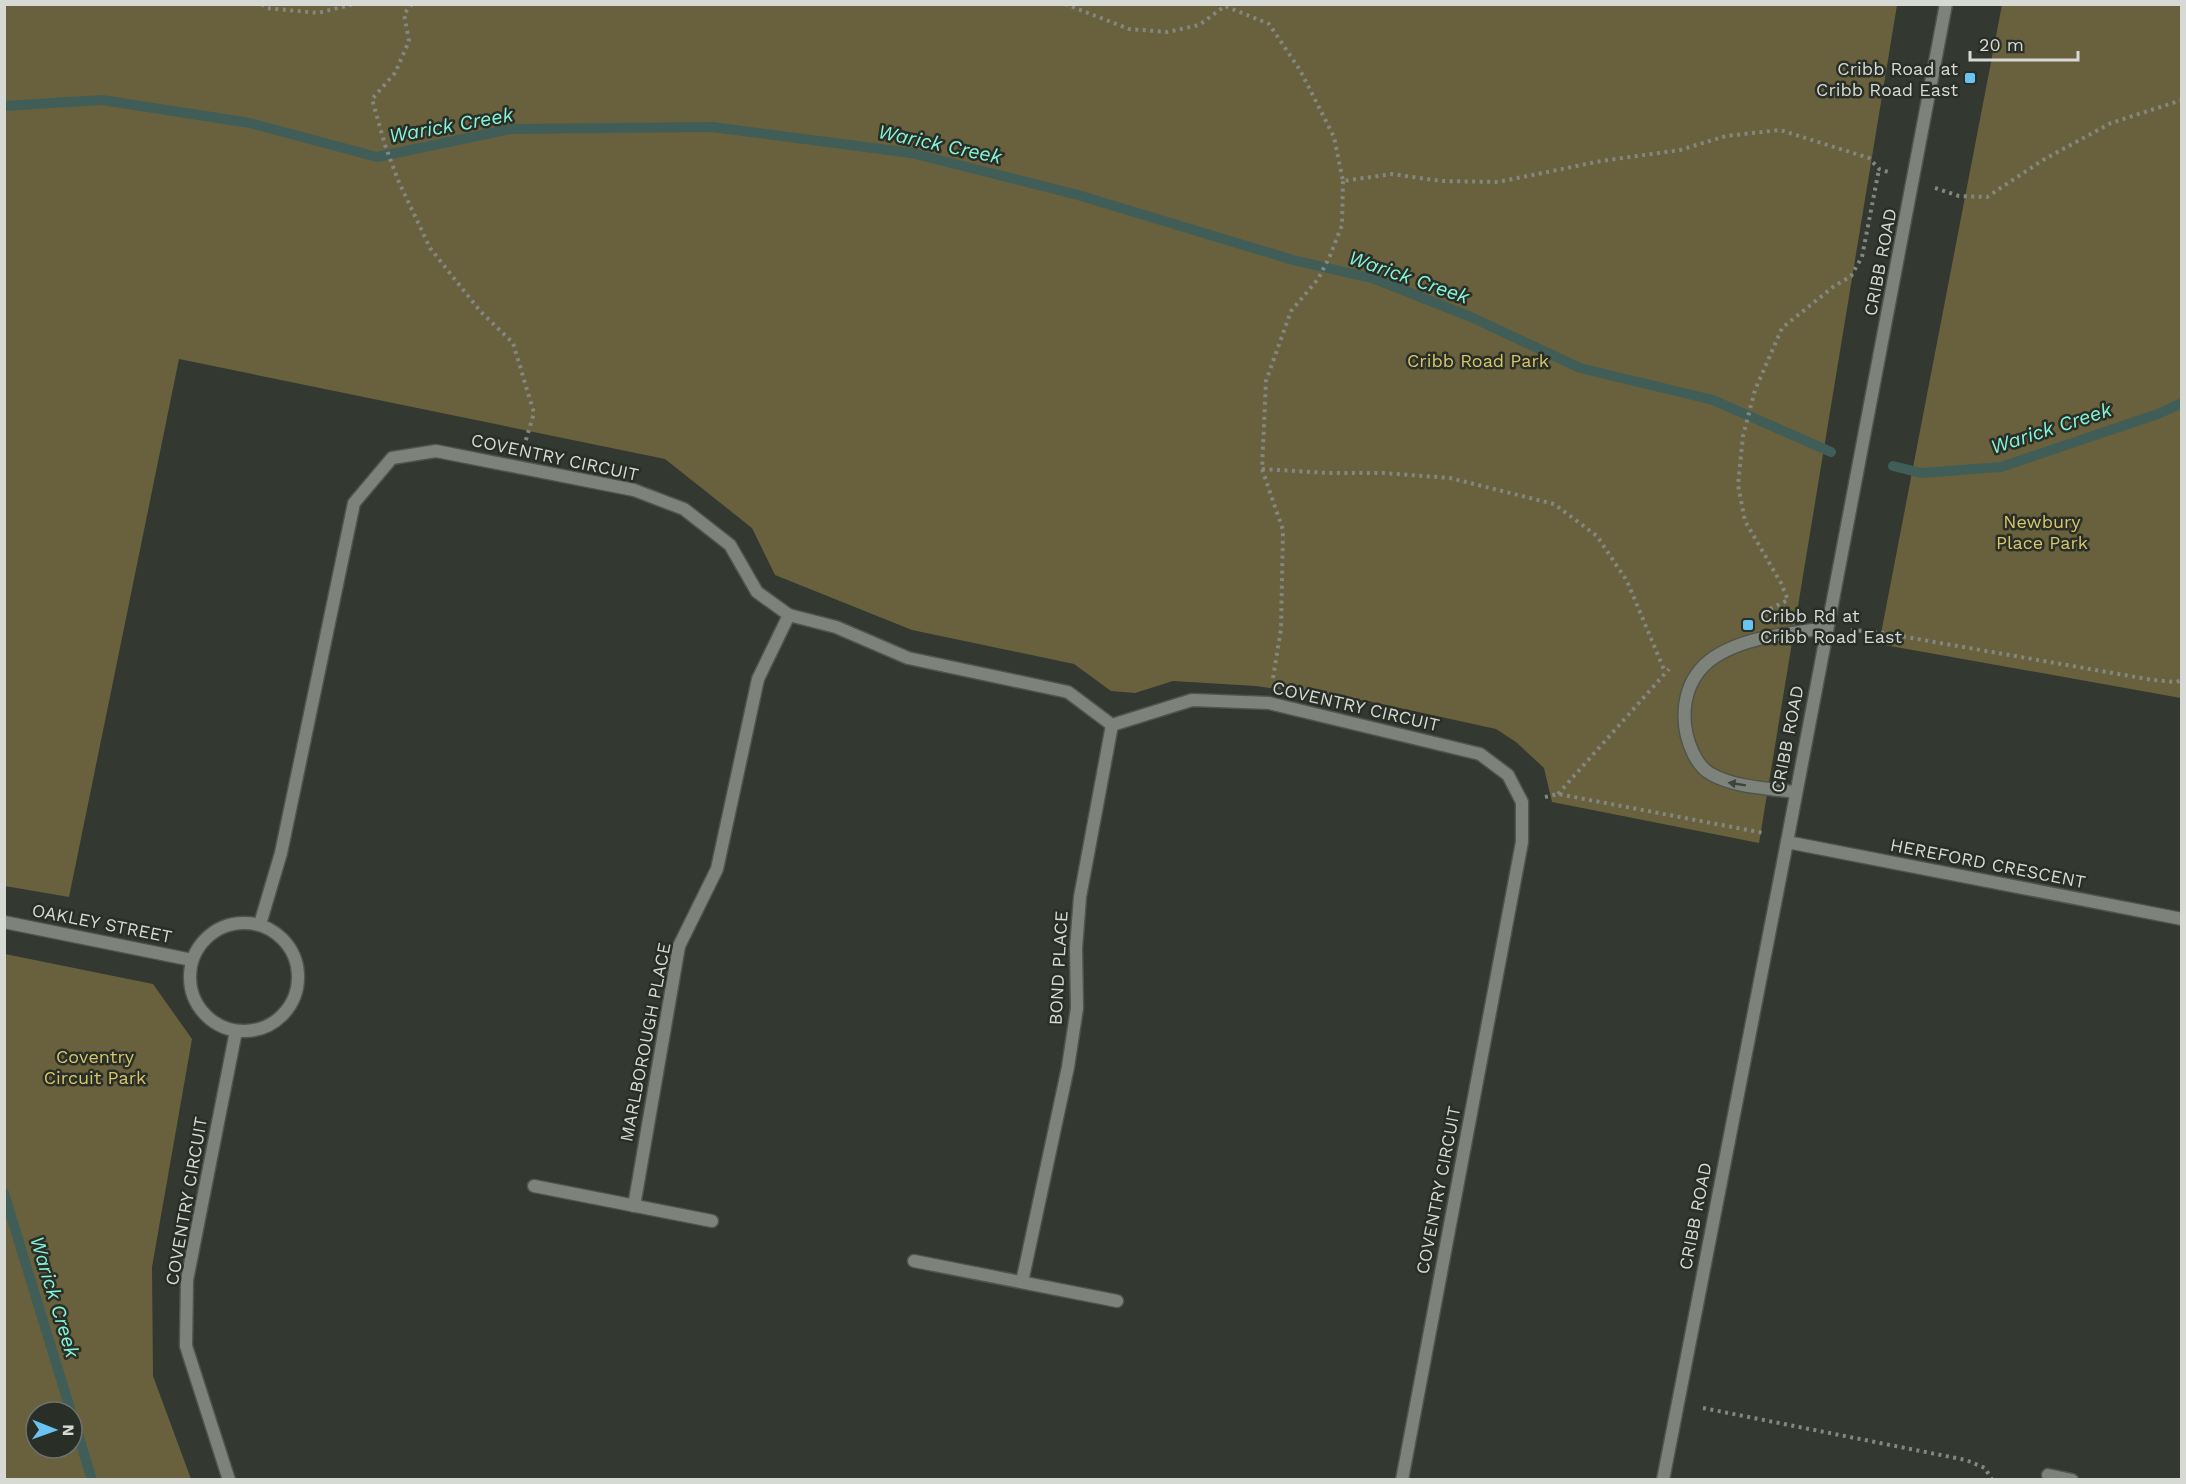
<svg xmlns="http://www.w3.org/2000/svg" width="2186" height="1484" viewBox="0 0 2186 1484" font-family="'Work Sans',sans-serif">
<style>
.green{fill:#69613d;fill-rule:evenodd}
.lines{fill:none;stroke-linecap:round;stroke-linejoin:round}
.stream{stroke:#405e57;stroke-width:10}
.lane-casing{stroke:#4f544d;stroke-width:15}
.street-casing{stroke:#4f544d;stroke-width:15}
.path{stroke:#838781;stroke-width:4;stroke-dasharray:3 4.5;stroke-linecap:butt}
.lane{stroke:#7d837a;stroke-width:12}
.street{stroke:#7d837a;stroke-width:12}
.oneway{fill:#3e433c}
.poi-dot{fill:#6ac3f1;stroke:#292e27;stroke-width:2}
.labels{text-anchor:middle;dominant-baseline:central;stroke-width:5;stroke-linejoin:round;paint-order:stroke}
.poi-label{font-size:18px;fill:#d6d9d4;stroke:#292e27;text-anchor:end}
.street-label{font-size:18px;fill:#d6d9d4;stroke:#292e27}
.park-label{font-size:18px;fill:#d7c56c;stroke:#292e27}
.water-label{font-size:20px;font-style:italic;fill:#84f4d8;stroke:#292e27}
</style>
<rect width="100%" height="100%" fill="#333831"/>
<g class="green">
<path d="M4,5H1897L1759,843L1552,802L1544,768L1516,742L1496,729L1368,701L1256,686L1173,681L1135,693L1111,691L1074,664L912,630L775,575L752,528L665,459L179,359L69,897L5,886Z"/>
<path d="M2002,5H2181V698L1879,644Z"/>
<path d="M5,954L153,984L192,1039L152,1267L153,1376L191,1479H5ZM36,1412H72V1448H36Z"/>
</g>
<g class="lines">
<g class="stream">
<path d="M4,106L102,100L250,123L377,157L511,129L712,127L911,153L1078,195L1293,260L1375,279L1471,317L1580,368L1713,400L1831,452"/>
<path d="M1893,466L1921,473L2001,467L2158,414L2182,403"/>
<path d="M4,1193L71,1412"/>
<path d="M72,1414L92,1480"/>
</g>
<g class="lane-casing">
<path id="lane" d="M1795,792C1767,788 1736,788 1711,774C1703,770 1697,761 1693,753C1679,723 1681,684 1709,661C1740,637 1790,633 1827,628"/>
</g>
<g class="street-casing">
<g id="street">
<path d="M1787,842L2182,919"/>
<path d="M4,922L192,960"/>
<circle cx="244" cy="977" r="54"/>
<path d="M260,924L281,853L354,503L392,458L436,451L634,490L684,509L730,545L757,592L789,615L836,627L908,658L1068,692L1112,725L1192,700L1269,703L1480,754L1508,775L1522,802V842L1402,1480"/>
<path d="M534,1186L712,1221"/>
<path d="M634,1206L679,946L717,869L758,679L789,615"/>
<path d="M914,1261L1117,1301"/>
<path d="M1022,1282L1068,1067L1077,1008L1076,948L1080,897L1112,725"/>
<path d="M2048,1475L2072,1480"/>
<path d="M229,1480L186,1346L187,1280L236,1031"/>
<path d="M1663,1480L1787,842L1946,4"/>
</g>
</g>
<g class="path">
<path d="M262,4L266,8L318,13L354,4"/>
<path d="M412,4L404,14L409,41L395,73L372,99L385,145L398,180L430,248L480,311L513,343L534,413L525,443"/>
<path d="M1065,4L1129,29L1168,32L1199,25L1225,6L1269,24L1300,70L1334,137L1343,181L1392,174L1441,181L1498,182L1601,161L1680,150L1726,136L1780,130L1869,158L1879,169L1891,173"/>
<path d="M1935,188L1959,196L1987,197L2043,160L2111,123L2182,100"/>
<path d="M1262,469L1328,473H1383L1450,478L1554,504L1597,536L1627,581L1665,672"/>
<path d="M1770,609L1788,600L1781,583L1745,521L1738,485L1743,436L1755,390L1782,328L1833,287L1851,276L1862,257L1879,169"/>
<path d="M1851,630L1877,632L2153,680L2176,682L2182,680"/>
<path d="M1273,678L1281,629L1283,530L1262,469L1266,381L1291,311L1318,279L1330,256L1342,225L1343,181"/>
<path d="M1558,794L1669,669"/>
<path d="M1545,797L1558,794L1764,833"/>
<path d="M1703,1408L1966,1460L1985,1468L1992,1480"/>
</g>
<use href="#lane" class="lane"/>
<use href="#street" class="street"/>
</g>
<defs><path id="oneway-solid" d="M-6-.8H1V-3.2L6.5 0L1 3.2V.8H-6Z" transform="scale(1.5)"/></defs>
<use class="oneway" href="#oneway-solid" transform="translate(1737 784) rotate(-171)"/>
<g class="poi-dot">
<rect x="1964" y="72" width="12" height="12" rx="3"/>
<rect x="1742" y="619" width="12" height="12" rx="3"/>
</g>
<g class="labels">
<g class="poi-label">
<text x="1958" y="68">Cribb Road at<tspan x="1958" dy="21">Cribb Road East</tspan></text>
<text x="1760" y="615" text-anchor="start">Cribb Rd at<tspan x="1760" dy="21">Cribb Road East</tspan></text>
</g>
<g class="street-label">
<text transform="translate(1880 262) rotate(-79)">CRIBB ROAD</text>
<text transform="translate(555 457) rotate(12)">COVENTRY CIRCUIT</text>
<text transform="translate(1356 706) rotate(13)">COVENTRY CIRCUIT</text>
<text transform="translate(1787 739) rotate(-79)">CRIBB ROAD</text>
<text transform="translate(1988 863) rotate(11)">HEREFORD CRESCENT</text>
<text transform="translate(102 923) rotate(11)">OAKLEY STREET</text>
<text transform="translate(1058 968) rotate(-87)">BOND PLACE</text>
<text transform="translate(645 1042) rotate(-79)">MARLBOROUGH PLACE</text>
<text transform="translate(1438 1190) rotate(-79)">COVENTRY CIRCUIT</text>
<text transform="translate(186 1201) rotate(-80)">COVENTRY CIRCUIT</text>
<text transform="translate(1695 1216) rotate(-79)">CRIBB ROAD</text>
</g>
<g class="park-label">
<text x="1478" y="360">Cribb Road Park</text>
<text x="2042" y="521">Newbury<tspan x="2042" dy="21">Place Park</tspan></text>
<text x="95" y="1056">Coventry<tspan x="95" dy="21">Circuit Park</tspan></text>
</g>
<g class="water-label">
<text transform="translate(451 125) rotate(-10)">Warick Creek</text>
<text transform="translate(940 144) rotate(12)">Warick Creek</text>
<text transform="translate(1409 277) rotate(19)">Warick Creek</text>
<text transform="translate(2051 428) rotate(-18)">Warick Creek</text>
<text transform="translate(55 1297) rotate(73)">Warick Creek</text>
</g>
</g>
<rect width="2186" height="1484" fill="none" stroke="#d6d9d4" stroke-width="12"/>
<g transform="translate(54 1430) rotate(91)"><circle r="28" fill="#292e27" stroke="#6e726c" stroke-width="1.5"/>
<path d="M0-4.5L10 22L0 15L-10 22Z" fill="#6ac3f1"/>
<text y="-9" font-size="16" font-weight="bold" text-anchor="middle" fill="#d6d9d4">N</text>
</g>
<path d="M1970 51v9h108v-9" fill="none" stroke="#d6d9d4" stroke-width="3"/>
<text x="1979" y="51" font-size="18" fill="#d6d9d4" stroke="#292e27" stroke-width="4.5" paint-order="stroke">20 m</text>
</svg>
